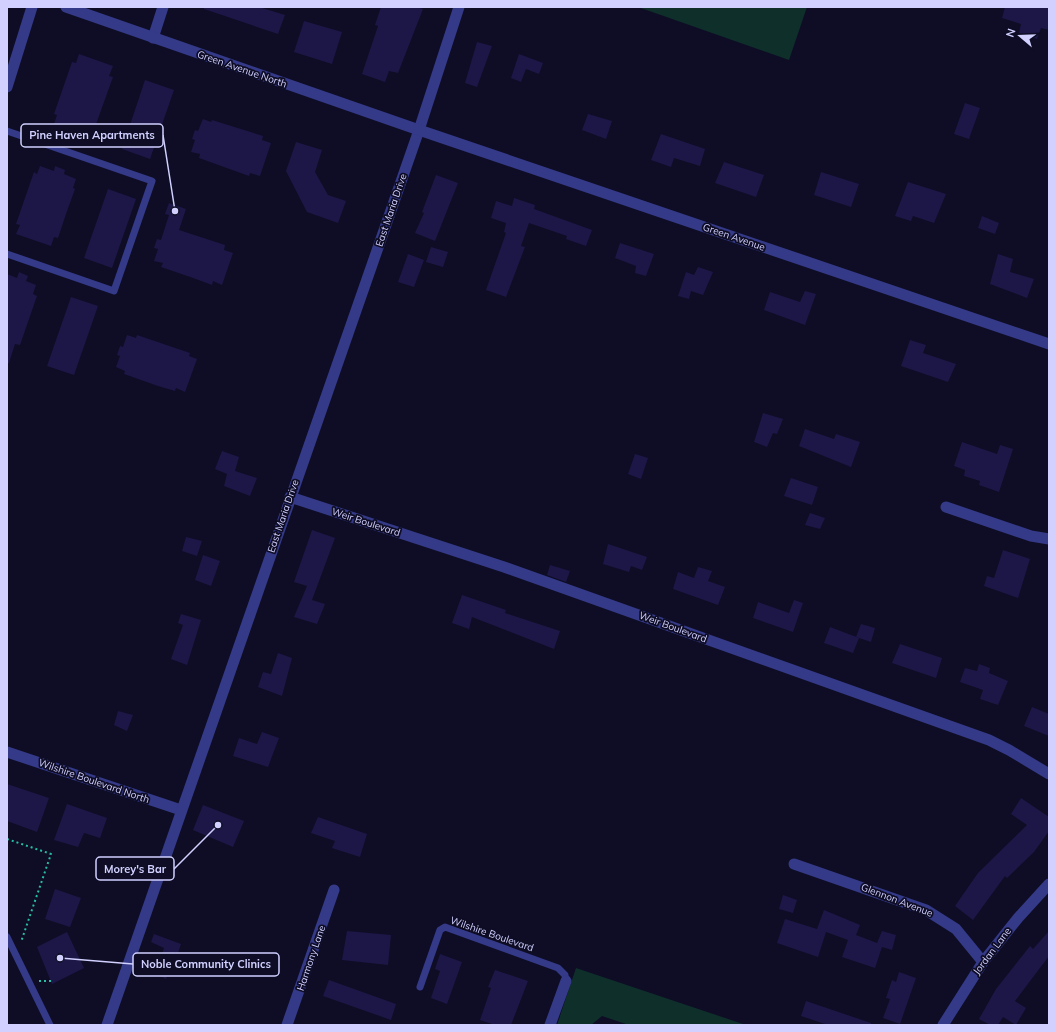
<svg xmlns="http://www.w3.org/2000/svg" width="1056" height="1032" viewBox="0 0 1056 1032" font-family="Mulish,sans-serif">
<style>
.green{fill:#0f2f2b}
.building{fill:#1c1747}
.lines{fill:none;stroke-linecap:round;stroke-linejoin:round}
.path{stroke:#25bea6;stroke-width:2;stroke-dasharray:2 3;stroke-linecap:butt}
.service{stroke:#343988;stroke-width:7}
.minor{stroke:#343988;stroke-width:11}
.tertiary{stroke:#343988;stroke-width:11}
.labels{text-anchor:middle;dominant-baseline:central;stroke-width:3.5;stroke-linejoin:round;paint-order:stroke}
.street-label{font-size:10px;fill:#d1d0ff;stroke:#0e0d25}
.leader{fill:none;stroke:#d1d0ff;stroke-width:1.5}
.callout-dot{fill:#d1d0ff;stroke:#0e0d25;stroke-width:1.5}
.callout{fill:#0e0d25;stroke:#d1d0ff;stroke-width:1.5}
.callout-label{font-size:11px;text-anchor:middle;font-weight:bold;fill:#d1d0ff}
</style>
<rect width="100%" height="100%" fill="#0e0d25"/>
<g class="green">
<path d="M638,7H807L789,60Z"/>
<path d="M576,968L746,1025H629L602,1016L591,1025H557Z"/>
</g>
<g class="building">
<path d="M204,7H259L285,15L278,34L204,9Z"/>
<path d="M381,7H416L423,9L398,73L389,71L385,82L362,74L378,26L375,25Z"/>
<path d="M1005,7H1049V30L1041,28L1037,39L1019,33L1021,24L1002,18Z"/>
<path d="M304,21L342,32L332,64L294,52Z"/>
<path d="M477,42L492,46L477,87L465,83Z"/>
<path d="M79,54L113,66L109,76L113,77L95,127L91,126L88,135L79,132L77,138L66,134L68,128L54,124L57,115L54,114L72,62L76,63Z"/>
<path d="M519,54L543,63L539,74L526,69L521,82L511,78Z"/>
<path d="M145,80L174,90L150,159L122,149Z"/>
<path d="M965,103L980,108L969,139L954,134Z"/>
<path d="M588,114L612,121L606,139L582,130Z"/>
<path d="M203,119L211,122L212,120L263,136L262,140L271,143L260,176L250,173L249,176L199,158L200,154L191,152L195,140L192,139L195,130L198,131Z"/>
<path d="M661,134L705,149L700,166L674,158L671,167L651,160Z"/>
<path d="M296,142L322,150L315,172L328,195L346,201L338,223L307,212L286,171Z"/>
<path d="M724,162L764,175L756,197L715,183Z"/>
<path d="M40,166L54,171L55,166L65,170L64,174L76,179L73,188L75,189L66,214L58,238L54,237L51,246L16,234L20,225L16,224L34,172L37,174Z"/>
<path d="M821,172L859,184L851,207L814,195Z"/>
<path d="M436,175L458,183L435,241L415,233L424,213L422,212Z"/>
<path d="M908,182L946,194L934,223L913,216L911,221L895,216Z"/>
<path d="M108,189L136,199L112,268L84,258Z"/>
<path d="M514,198L535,205L534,209L592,230L586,246L566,239L567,236L529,223L521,246L525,247L506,297L486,290L506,233L504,232L506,223L491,218L496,201L512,206Z"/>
<path d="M169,203L186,209L179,230L225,245L224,250L233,253L222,285L213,281L212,285L196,279L161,267L163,263L154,261L158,249L154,248L157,239L161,240L169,215L165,214Z"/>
<path d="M982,216L999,223L995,234L978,228Z"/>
<path d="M620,243L654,254L646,276L635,273L636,266L615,258Z"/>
<path d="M431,247L448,252L443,267L426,262Z"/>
<path d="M408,254L424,260L414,287L398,282Z"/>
<path d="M998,254L1013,259L1010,272L1034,279L1027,298L990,284Z"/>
<path d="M698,267L713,272L703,295L691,291L689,299L678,296L686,272L694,275Z"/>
<path d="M19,272L28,276L26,281L36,285L33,294L37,296L20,345L15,344L9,363H7V274L17,278Z"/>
<path d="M805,291L816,294L805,325L764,310L770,292L800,302Z"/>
<path d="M71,297L98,306L74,375L47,366Z"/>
<path d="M127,335L136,338L137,335L190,353L189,356L197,359L185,392L176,388L175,391L158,386L124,374L125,371L116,367L120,356L117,355L120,346L123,347Z"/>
<path d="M910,340L926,345L923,353L956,364L948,382L901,366Z"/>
<path d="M763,413L783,419L777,434L773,433L767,447L754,442Z"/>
<path d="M805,429L834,439L836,434L860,442L851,467L799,446Z"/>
<path d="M962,442L997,454L1000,445L1013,449L999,492L979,485L980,481L964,476L965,470L954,466Z"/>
<path d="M222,451L239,457L235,471L257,478L250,496L224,486L227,474L215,469Z"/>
<path d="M635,454L648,458L641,479L628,474Z"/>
<path d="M791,478L818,487L812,505L784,496Z"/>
<path d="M810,513L825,518L820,529L805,525Z"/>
<path d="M312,530L335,538L312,600L325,604L317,624L294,617L307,586L294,582Z"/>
<path d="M186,537L202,541L197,556L182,551Z"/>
<path d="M608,544L647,557L642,570L631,566L629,572L603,564Z"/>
<path d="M1003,550L1030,559L1018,598L984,586L987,576L994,578Z"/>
<path d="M203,555L220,561L211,586L195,580Z"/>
<path d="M550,565L570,571L566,582L547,575Z"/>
<path d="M698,567L712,571L708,581L725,587L718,605L673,589L678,572L694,578Z"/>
<path d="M462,595L506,610L505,613L560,631L554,649L472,617L469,629L452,623Z"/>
<path d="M794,600L803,603L793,632L753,618L758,602L789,613Z"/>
<path d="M181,614L201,620L187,665L171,659L183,625L178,623Z"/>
<path d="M861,624L875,628L871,642L856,637Z"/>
<path d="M830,627L859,638L853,653L824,643Z"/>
<path d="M900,644L942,658L936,678L892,663Z"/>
<path d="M278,653L292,658L282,696L258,687L263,672L271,674Z"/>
<path d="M979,664L990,668L989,673L1008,681L998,705L980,699L983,690L960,682L965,668L977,671Z"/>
<path d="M1032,707L1049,714V736L1024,726Z"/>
<path d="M118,711L133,715L127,731L114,725Z"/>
<path d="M262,732L279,738L268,767L233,756L239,738L257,744Z"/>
<path d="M7,784L49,798L37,832L7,821Z"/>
<path d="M1021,798L1049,817V831L1034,852L1007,878L1005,876L973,920L955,906L978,873L1027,825L1011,814Z"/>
<path d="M67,804L107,818L100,838L84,833L78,847L54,840Z"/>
<path d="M203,805L244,821L233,847L193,830Z"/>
<path d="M318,817L367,834L360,857L332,848L335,841L311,833Z"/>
<path d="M55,889L81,898L70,927L45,919Z"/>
<path d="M783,895L797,900L793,913L779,909Z"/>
<path d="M824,910L860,925L856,935L877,943L882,931L896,935L892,950L882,947L875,968L842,957L848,940L826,932L818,957L777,943L785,919L817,929Z"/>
<path d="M347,931L391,935L388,965L342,960Z"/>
<path d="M1049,931V956L1015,1001L1026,1008L1016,1025L1003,1017L998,1025H990L979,1019L996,989L1030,946L1033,949Z"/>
<path d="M67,932L84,968L52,984L37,947Z"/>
<path d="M154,934L181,944L178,953L175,952L166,979L156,974L164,948L151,942Z"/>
<path d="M440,954L462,962L447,1004L431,998L440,971L435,969Z"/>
<path d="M495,970L528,981L511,1025H495L480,1020L491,988L488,987Z"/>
<path d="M899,972L916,978L900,1024L883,1018L890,999L886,998L892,980L896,982Z"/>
<path d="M329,980L396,1004L391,1020L323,996Z"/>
<path d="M806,1001L871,1023V1025H828L801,1016Z"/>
</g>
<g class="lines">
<g class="path">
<path d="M7,839L51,854L21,942"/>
<path d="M39,981H51"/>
</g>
<g class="service">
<path d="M7,131L152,181L114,291L7,254"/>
<path d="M7,937L50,1025"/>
<path d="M420,987L440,930L445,927L558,968L565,975L566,981"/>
</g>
<g class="minor">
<path d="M153,38L163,7"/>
<path d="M7,87L32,7"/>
<path d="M290,497L504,567L989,740L1009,750L1049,774"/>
<path d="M946,507L1031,536L1049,539"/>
<path d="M7,752L181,810"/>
<path d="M794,864L926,910L956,929L983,962"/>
<path d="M107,1025L419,130L459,7"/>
<path d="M287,1025L334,890"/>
<path d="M550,1025L566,981"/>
<path d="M943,1025L983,962L1018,918L1049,884"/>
</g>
<path class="tertiary" d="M66,7L419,130L1049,344"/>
</g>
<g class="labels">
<g class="street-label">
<text transform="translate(242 69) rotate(19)">Green Avenue North</text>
<text transform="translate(391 210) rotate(-71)">East Maria Drive</text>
<text transform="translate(734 237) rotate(19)">Green Avenue</text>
<text transform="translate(283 516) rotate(-71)">East Maria Drive</text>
<text transform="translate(366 522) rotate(18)">Weir Boulevard</text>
<text transform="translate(673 627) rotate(20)">Weir Boulevard</text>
<text transform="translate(94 781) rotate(19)">Wilshire Boulevard North</text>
<text transform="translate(897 900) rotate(21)">Glennon Avenue</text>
<text transform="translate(492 934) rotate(19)">Wilshire Boulevard</text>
<text transform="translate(992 951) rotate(-53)">Jordan Lane</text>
<text transform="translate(311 958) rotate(-71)">Harmony Lane</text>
</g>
</g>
<path class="leader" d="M175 211L163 135M218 825L174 869M60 958L133 964"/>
<g class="callout-dot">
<circle cx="175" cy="211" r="4"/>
<circle cx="218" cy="825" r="4"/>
<circle cx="60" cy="958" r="4"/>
</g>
<g class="callout">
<rect x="21" y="124" width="142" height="23" rx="4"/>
<rect x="96" y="857" width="78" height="23" rx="4"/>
<rect x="133" y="953" width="146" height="23" rx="4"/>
</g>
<g class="callout-label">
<text x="92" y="139">Pine Haven Apartments</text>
<text x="135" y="873">Morey's Bar</text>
<text x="206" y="968">Noble Community Clinics</text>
</g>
<rect width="1056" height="1032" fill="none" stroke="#d1d0ff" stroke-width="16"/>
<g transform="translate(1020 36) rotate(289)" stroke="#0e0d25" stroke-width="3" paint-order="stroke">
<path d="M0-3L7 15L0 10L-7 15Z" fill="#d1d0ff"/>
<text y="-6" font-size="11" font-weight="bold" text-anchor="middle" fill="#d1d0ff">N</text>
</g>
</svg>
